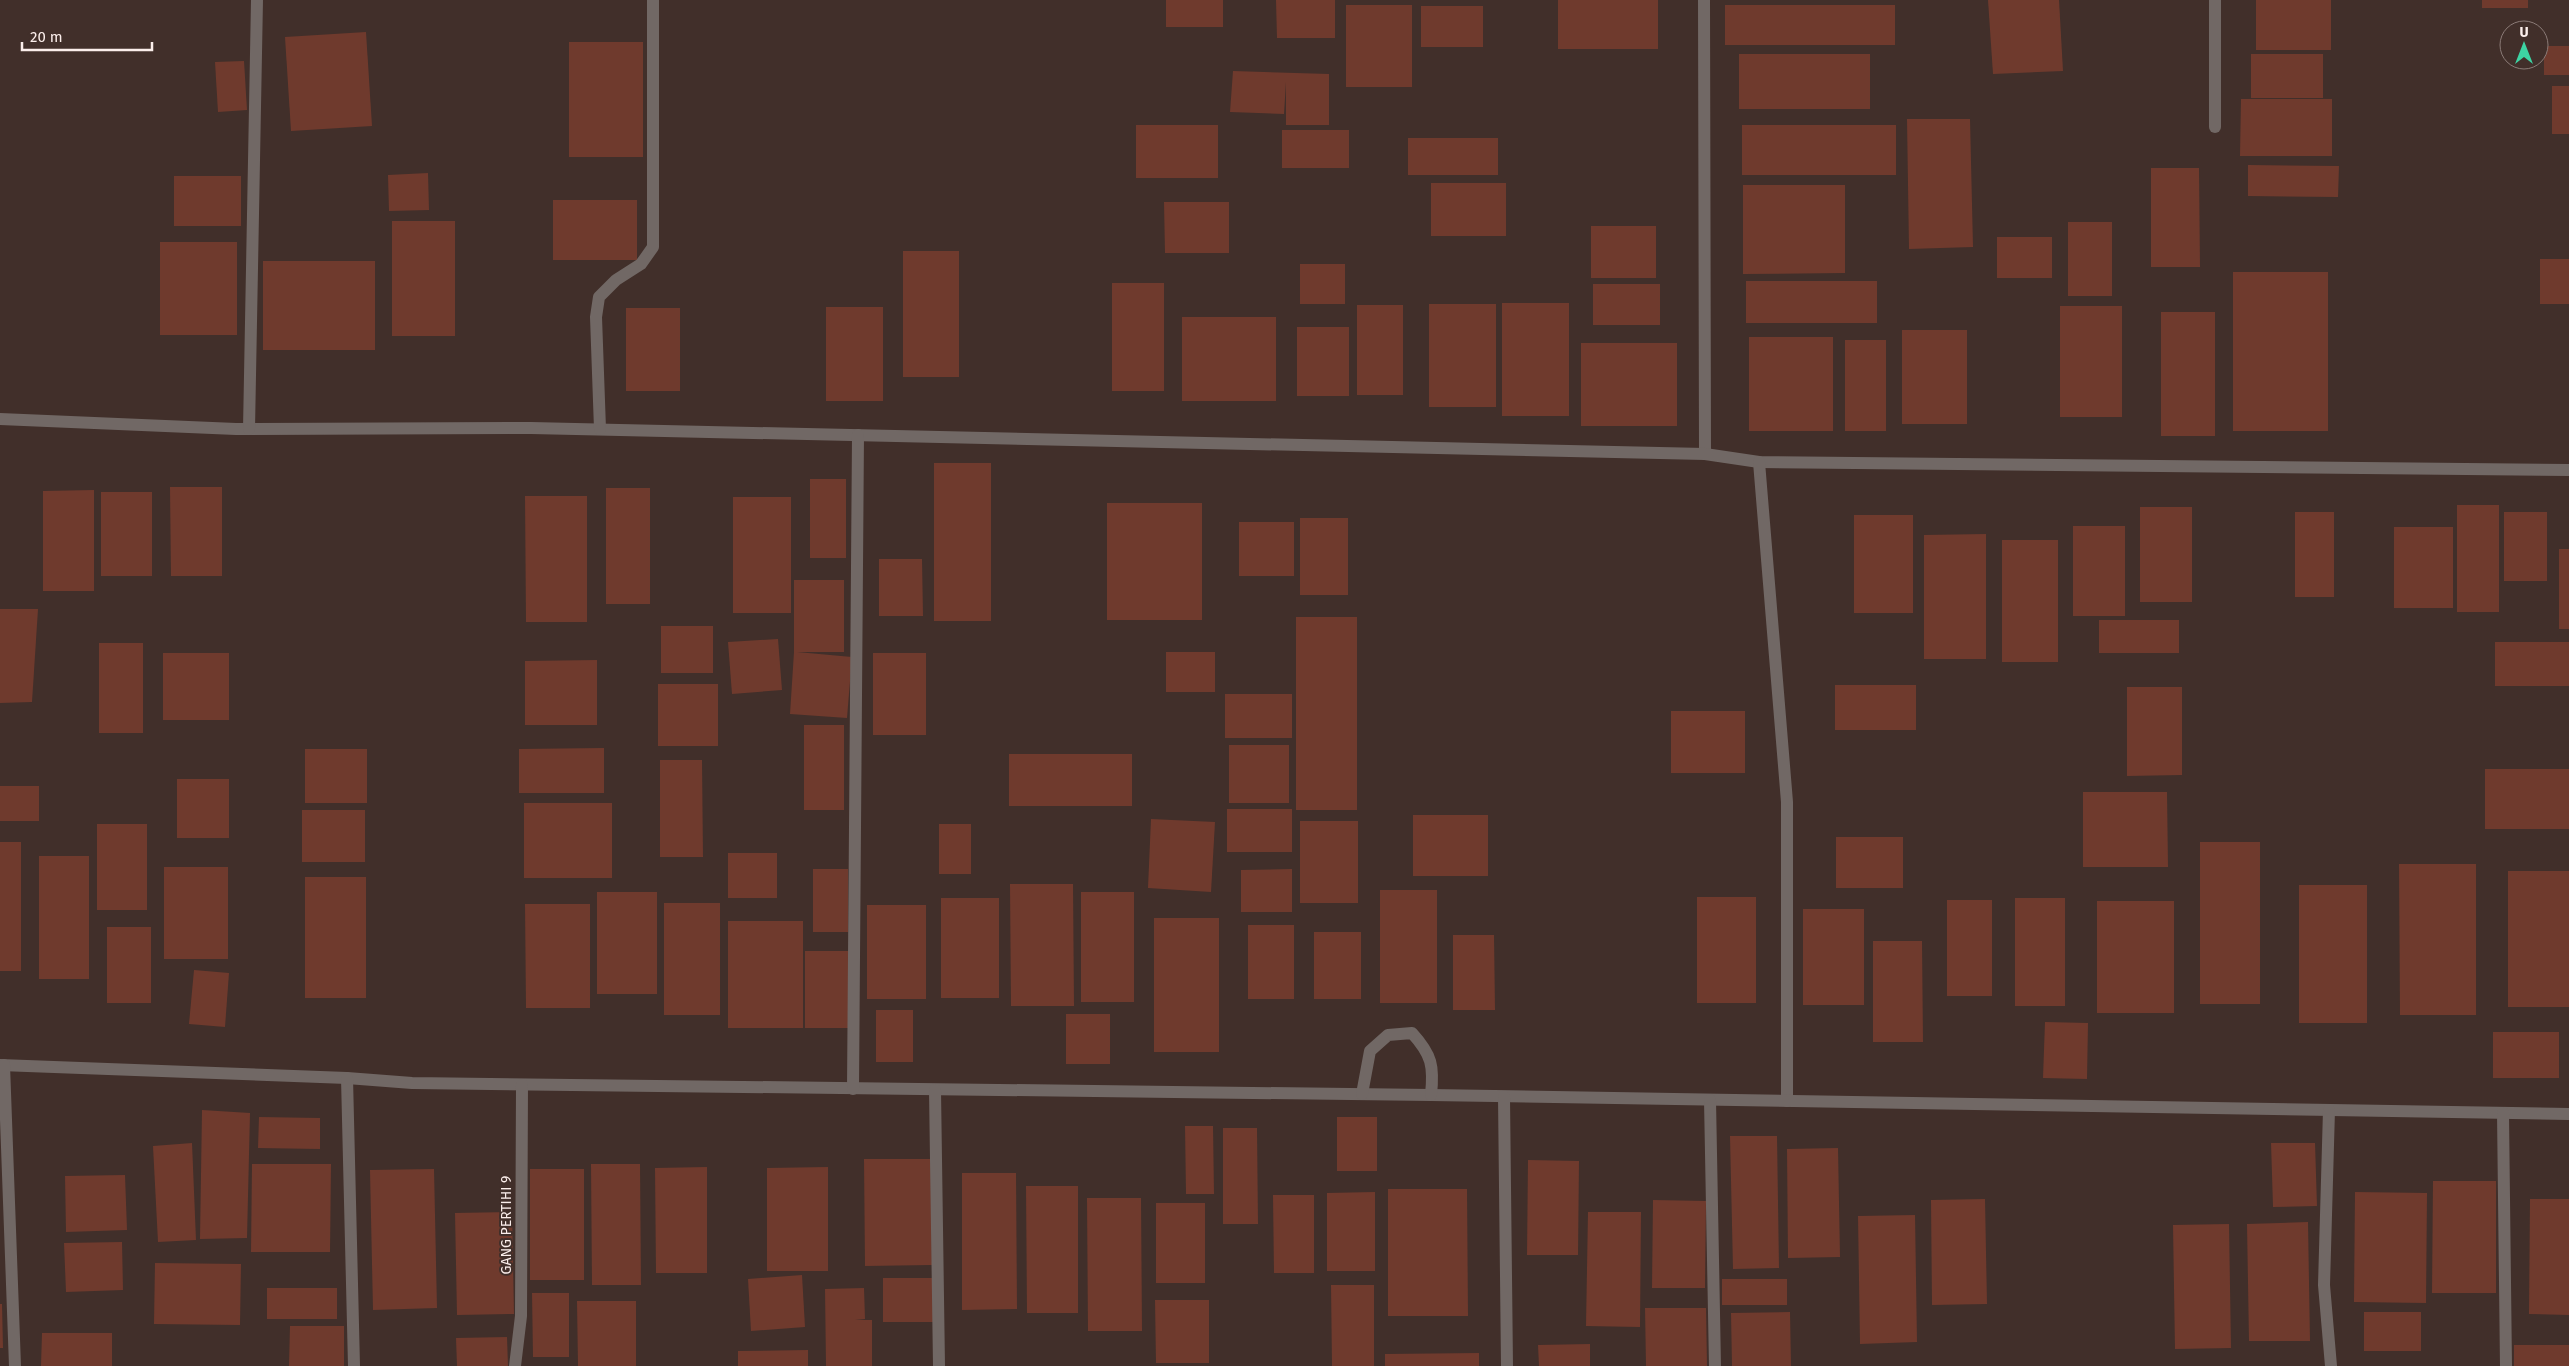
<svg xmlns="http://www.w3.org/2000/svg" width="2569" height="1366" viewBox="0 0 2569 1366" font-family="'Fira Sans',sans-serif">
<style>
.building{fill:#6f3a2d}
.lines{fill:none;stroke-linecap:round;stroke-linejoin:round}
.minor{stroke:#716865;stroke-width:12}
.labels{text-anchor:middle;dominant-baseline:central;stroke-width:4;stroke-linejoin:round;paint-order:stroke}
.street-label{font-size:14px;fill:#fbeeeb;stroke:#412f2a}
</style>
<rect width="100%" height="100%" fill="#412f2a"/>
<g class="building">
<rect x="1166" y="0" width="57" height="27"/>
<path d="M1276,0H1335V38H1277Z"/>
<rect x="1558" y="0" width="100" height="49"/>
<path d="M1988,0H2059L2063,71L1993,74Z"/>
<rect x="2256" y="0" width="75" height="50"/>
<rect x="2482" y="0" width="46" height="8"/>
<rect x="1346" y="5" width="66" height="82"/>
<rect x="1725" y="5" width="170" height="40"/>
<rect x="1421" y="6" width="62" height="41"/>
<path d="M366,32L372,126L291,131L285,37Z"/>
<rect x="569" y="42" width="74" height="115"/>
<rect x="2544" y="46" width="25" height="29"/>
<rect x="1739" y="54" width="131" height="55"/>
<rect x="2251" y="54" width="72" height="44"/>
<path d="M244,61L247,110L218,112L215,62Z"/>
<path d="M1233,71L1329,74V125H1286V82L1284,114L1230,112Z"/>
<rect x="2552" y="86" width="17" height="48"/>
<path d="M2241,99H2332V156H2240Z"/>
<path d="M1907,119H1970L1973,247L1909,249Z"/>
<rect x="1136" y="125" width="82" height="53"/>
<rect x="1742" y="125" width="154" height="50"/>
<rect x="1282" y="130" width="67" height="38"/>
<rect x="1408" y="138" width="90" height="37"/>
<path d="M2248,165L2339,166L2338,197L2248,196Z"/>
<path d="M2151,168H2199L2200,267H2151Z"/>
<path d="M428,173L429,210L389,211L388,175Z"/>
<rect x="174" y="176" width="67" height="50"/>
<rect x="1431" y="183" width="75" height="53"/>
<path d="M1743,185H1845V273L1743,274Z"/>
<rect x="553" y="200" width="84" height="60"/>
<path d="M1164,202H1229V253H1165Z"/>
<rect x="392" y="221" width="63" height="115"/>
<rect x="2068" y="222" width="44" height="74"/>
<rect x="1591" y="226" width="65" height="52"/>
<rect x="1997" y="237" width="55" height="41"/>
<rect x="160" y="242" width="77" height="93"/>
<rect x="903" y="251" width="56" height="126"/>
<rect x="2540" y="259" width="29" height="45"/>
<rect x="263" y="261" width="112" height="89"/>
<rect x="1300" y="264" width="45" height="40"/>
<rect x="2233" y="272" width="95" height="159"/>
<rect x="1746" y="281" width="131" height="42"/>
<rect x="1112" y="283" width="52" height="108"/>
<rect x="1593" y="284" width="67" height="41"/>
<rect x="1502" y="303" width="67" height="113"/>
<rect x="1429" y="304" width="67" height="103"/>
<rect x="1357" y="305" width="46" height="90"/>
<rect x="2060" y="306" width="62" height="111"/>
<rect x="826" y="307" width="57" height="94"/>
<rect x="626" y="308" width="54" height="83"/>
<rect x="2161" y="312" width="54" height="124"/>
<rect x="1182" y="317" width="94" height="84"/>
<rect x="1297" y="327" width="52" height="69"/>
<rect x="1902" y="330" width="65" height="94"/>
<rect x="1749" y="337" width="84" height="94"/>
<rect x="1845" y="340" width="41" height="91"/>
<rect x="1581" y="343" width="96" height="83"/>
<rect x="934" y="463" width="57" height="158"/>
<rect x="810" y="479" width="36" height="79"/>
<path d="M170,487H222V576H171Z"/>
<rect x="606" y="488" width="44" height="116"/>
<path d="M94,490V591H43V491Z"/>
<rect x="101" y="492" width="51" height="84"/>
<path d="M525,496H587V622H526Z"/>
<rect x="733" y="497" width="58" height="116"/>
<rect x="1107" y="503" width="95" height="117"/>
<rect x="2457" y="505" width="42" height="107"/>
<rect x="2140" y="507" width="52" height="95"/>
<rect x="2295" y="512" width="39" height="85"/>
<rect x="2504" y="512" width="43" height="69"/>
<rect x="1854" y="515" width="59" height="98"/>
<rect x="1300" y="518" width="48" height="77"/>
<rect x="1239" y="522" width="55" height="54"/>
<rect x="2073" y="526" width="52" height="90"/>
<rect x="2394" y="527" width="59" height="81"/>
<path d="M1986,534V659H1924V535Z"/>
<rect x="2002" y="540" width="56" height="122"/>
<rect x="2559" y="549" width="10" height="80"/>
<path d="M879,559H922L923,616H879Z"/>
<path d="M794,580H844V652H797L852,657L847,718L790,714L794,652Z"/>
<path d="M0,609H38L32,702L0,703Z"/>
<rect x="1296" y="617" width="61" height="193"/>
<rect x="2099" y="620" width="80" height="33"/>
<rect x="661" y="626" width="52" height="47"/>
<path d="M778,639L782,690L732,694L728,642Z"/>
<rect x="2495" y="642" width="74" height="44"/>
<rect x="99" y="643" width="44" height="90"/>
<rect x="1166" y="652" width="49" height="40"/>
<rect x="163" y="653" width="66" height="67"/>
<rect x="873" y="653" width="53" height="82"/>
<path d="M597,660V725H525V661Z"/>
<rect x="658" y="684" width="60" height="62"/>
<rect x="1835" y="685" width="81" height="45"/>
<path d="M2127,687H2182V775L2127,776Z"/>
<rect x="1225" y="694" width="67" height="44"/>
<rect x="1671" y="711" width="74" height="62"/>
<rect x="804" y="725" width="40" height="85"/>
<rect x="1229" y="745" width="60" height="58"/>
<path d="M604,748V793H519V749Z"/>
<rect x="305" y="749" width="62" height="54"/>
<rect x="1009" y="754" width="123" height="52"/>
<path d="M660,760H702L703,857H660Z"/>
<rect x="2485" y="769" width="84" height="60"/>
<rect x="177" y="779" width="52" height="59"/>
<rect x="0" y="786" width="39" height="35"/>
<path d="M2083,792H2167L2168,867H2083Z"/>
<rect x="524" y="803" width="88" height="75"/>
<rect x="1227" y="809" width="65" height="43"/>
<rect x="302" y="810" width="63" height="52"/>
<rect x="1413" y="815" width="75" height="61"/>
<path d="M1151,819L1215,822L1211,892L1148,888Z"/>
<rect x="1300" y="821" width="58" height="82"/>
<rect x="97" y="824" width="50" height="86"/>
<rect x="939" y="824" width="32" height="50"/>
<rect x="1836" y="837" width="67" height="51"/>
<rect x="0" y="842" width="21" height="129"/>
<rect x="2200" y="842" width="60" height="162"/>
<rect x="728" y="853" width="49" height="45"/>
<rect x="39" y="856" width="50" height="123"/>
<path d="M2399,864H2476V1015H2400Z"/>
<rect x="164" y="867" width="64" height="92"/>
<rect x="813" y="869" width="35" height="63"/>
<path d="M1292,869V912H1241V870Z"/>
<rect x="2508" y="871" width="61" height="136"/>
<rect x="305" y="877" width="61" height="121"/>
<path d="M1010,884H1073L1074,1006H1011Z"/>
<rect x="2299" y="885" width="68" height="138"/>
<rect x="1380" y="890" width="57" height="113"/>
<rect x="597" y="892" width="60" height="102"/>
<rect x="1081" y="892" width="53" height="110"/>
<rect x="1697" y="897" width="59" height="106"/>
<rect x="941" y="898" width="58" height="100"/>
<rect x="2015" y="898" width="50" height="108"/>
<rect x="1947" y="900" width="45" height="96"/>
<rect x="2097" y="901" width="77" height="112"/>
<rect x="664" y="903" width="56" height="112"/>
<path d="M525,904H590V1008H526Z"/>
<rect x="867" y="905" width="59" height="94"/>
<rect x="1803" y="909" width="61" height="96"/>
<rect x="1154" y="918" width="65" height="134"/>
<rect x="728" y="921" width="75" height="107"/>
<rect x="1248" y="925" width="46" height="74"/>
<rect x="107" y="927" width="44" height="76"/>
<rect x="1314" y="932" width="47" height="67"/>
<path d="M1453,935H1494L1495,1010H1453Z"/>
<path d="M1873,941H1922L1923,1042H1873Z"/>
<rect x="805" y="951" width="44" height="77"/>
<path d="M194,970L229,973L225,1027L189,1024Z"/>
<rect x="876" y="1010" width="37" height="52"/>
<rect x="1066" y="1014" width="44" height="50"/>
<path d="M2045,1022L2088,1023L2087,1079L2043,1078Z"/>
<rect x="2493" y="1032" width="66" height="46"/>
<path d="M202,1110L250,1113L247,1238L200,1239Z"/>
<path d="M259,1117L320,1118V1149L258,1148Z"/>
<rect x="1337" y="1117" width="40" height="54"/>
<path d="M1185,1126H1213L1214,1194H1186Z"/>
<path d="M1223,1128H1257L1258,1224H1223Z"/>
<path d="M1730,1136H1777L1779,1268L1733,1269Z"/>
<path d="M192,1143L196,1240L158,1242L153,1146Z"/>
<path d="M2271,1143H2315L2317,1206L2273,1207Z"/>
<path d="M1838,1148L1840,1257L1788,1258L1787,1149Z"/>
<path d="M864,1159H931L932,1265L865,1266Z"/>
<path d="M1528,1160L1579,1161L1578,1255H1527Z"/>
<path d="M252,1164H331L330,1252H251Z"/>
<path d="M591,1164H640L641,1285H592Z"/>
<path d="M707,1167V1273H656L655,1168Z"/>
<path d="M828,1167V1271H767V1168Z"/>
<path d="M434,1169L437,1308L373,1310L370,1170Z"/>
<rect x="530" y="1169" width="54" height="111"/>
<path d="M962,1173H1016L1017,1309L962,1310Z"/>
<path d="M125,1175L127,1230L66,1232L65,1176Z"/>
<path d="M2433,1181H2496V1293H2432Z"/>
<path d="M1026,1186H1078V1313H1027Z"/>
<path d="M1388,1189H1467L1468,1316H1388Z"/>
<path d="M1375,1192V1271H1327V1193Z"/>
<path d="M2355,1192L2427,1193L2426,1303L2354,1302Z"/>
<path d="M1273,1195H1314V1273H1274Z"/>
<path d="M1087,1198H1141L1142,1331H1088Z"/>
<path d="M1985,1199L1987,1304L1932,1305L1931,1200Z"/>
<path d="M2530,1199H2569V1315L2529,1314Z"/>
<path d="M1653,1200L1706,1201L1705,1288H1652Z"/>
<rect x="1156" y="1203" width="49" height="80"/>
<path d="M512,1212L514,1314L457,1315L455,1213Z"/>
<path d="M1588,1212H1641L1640,1327L1586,1326Z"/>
<path d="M1915,1215L1917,1342L1860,1344L1858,1216Z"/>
<path d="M2308,1222L2310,1341H2249L2247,1224Z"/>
<path d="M2229,1224L2231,1348L2175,1349L2173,1225Z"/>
<path d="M122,1242L123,1290L66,1292L64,1243Z"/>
<path d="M155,1263L241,1264L240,1325L154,1324Z"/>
<path d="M802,1275L805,1327L751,1331L748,1279Z"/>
<rect x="883" y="1278" width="51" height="44"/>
<rect x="1722" y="1279" width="65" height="26"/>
<path d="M1331,1285H1374V1366H1332Z"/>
<rect x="267" y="1288" width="70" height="31"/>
<path d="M864,1288L865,1319L855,1320H872V1366H826L825,1289Z"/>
<path d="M532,1293H569V1357H533Z"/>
<path d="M1155,1300H1209V1363H1156Z"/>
<path d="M577,1301H636V1366H578Z"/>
<path d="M0,1304H2L3,1348H0Z"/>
<path d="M1645,1308H1706L1707,1366H1646Z"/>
<path d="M1790,1312L1791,1366H1732L1731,1313Z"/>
<rect x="2364" y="1312" width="57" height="39"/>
<path d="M290,1326H344V1366H289Z"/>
<path d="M42,1333H112V1366H41Z"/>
<path d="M507,1337L508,1366H457L456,1338Z"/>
<path d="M1590,1344V1366H1539L1538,1345Z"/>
<rect x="2514" y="1345" width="55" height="21"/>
<path d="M808,1350V1366H738V1351Z"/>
<path d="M1479,1353V1366H1385V1354Z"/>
</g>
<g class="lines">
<g class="minor">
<path d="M1704,0L1705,454"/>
<path d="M2215,127V0"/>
<path d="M0,419L236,429L531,428L1705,454L1759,462L2569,470"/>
<path d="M249,429L257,0"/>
<path d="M600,429L596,317L599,297L616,280L641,264L653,247V0"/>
<path d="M1759,462L1787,802V1101"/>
<path d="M0,1065L347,1078L412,1083L1431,1095L2569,1114"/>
<path d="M4,1065L15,1366"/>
<path d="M347,1078L354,1366"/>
<path d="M853,1089L858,435"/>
<path d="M935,1090L939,1366"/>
<path d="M1362,1094L1370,1051L1388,1035L1412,1033C1432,1055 1434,1066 1431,1095"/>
<path d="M1504,1097L1507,1366"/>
<path d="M1710,1100L1715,1366"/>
<path d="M2329,1110L2324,1285L2331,1366"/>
<path d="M2503,1113L2506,1366"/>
<path d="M515,1366L521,1316L522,1085"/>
</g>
</g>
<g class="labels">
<g class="street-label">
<text transform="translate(506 1225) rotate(-90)">GANG PERTIHI 9</text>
</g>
</g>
<g transform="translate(2524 45)"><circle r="24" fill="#412f2a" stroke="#8b7b77"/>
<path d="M0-4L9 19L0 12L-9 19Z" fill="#3dd4a3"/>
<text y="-8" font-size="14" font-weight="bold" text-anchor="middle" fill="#fbeeeb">U</text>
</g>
<path d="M22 42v8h130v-8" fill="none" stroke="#fbeeeb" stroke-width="2.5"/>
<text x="30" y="42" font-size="15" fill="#fbeeeb" stroke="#412f2a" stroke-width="4" paint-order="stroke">20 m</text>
</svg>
